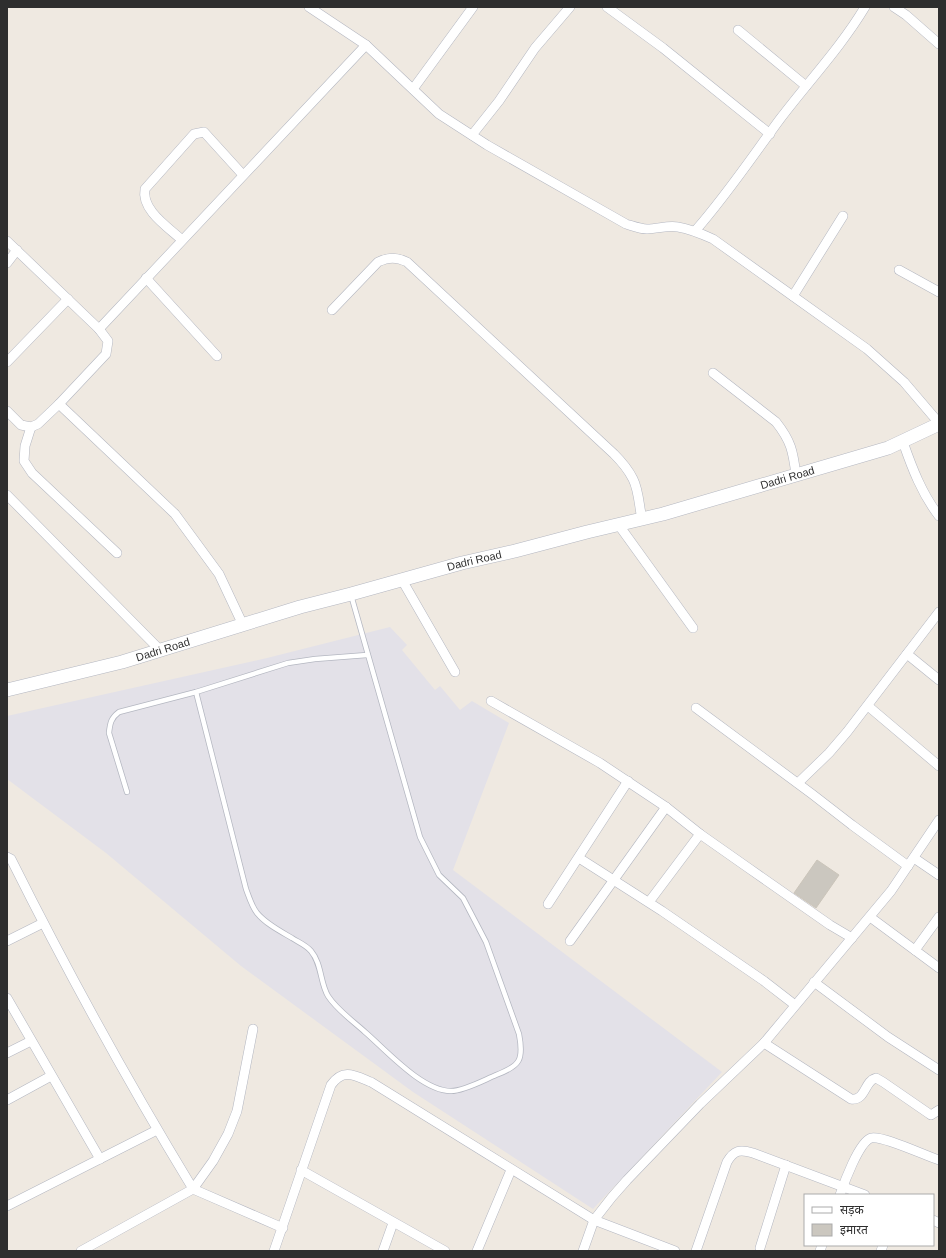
<svg xmlns="http://www.w3.org/2000/svg" width="946" height="1258" viewBox="0 0 946 1258" font-family="Helvetica,'Noto Sans Devanagari',sans-serif">
<style>
.industrial{fill:#e3e1e8}
.building{fill:#cbc7bf;stroke:#cbc5ba}
.lines{fill:none;stroke-linecap:round;stroke-linejoin:round}
.lane-casing{stroke:#b4b7c1;stroke-width:6}
.street-casing{stroke:#b4b7c1;stroke-width:10}
.secondary-casing{stroke:#b4b7c1;stroke-width:14}
.lane{stroke:#fff;stroke-width:4.5}
.street{stroke:#fff;stroke-width:9}
.secondary{stroke:#fff;stroke-width:13}
.labels{text-anchor:middle;dominant-baseline:central;stroke-width:3;stroke-linejoin:round;paint-order:stroke}
.street-label{font-size:11px;fill:#2e2e2e;stroke:#fff}
</style>
<rect width="100%" height="100%" fill="#efe9e1"/>
<path class="industrial" d="M390,627L407,645L402,650L435,690L440,686L460,710L472,701L509,723L453,870L722,1072L593,1209L413,1092L241,966L106,853L7,779V716L267,658Z"/>
<path class="building" d="M817,860L839,875L816,908L794,893Z"/>
<g class="lines">
<g class="lane-casing">
<g id="lane">
<path d="M196,692L246,889C249,897 252,907 257,913C266,924 280,931 292,938C298,942 306,945 311,951C322,964 320,983 328,996C337,1010 353,1021 365,1032C386,1050 422,1091 451,1091C464,1091 484,1080 496,1075C520,1066 524,1060 519,1034L486,942L463,898L439,875L420,837L351,595"/>
<path d="M127,792L109,733C110,723 111,718 119,712L196,692L288,663L315,659L367,655"/>
</g>
</g>
<g class="street-casing">
<g id="street">
<path d="M309,7L366,45L439,114L487,145L626,224C633,226 640,229 647,229C658,229 668,225 678,227C690,229 702,234 713,239L867,349L904,382L939,423"/>
<path d="M607,7L663,48L770,134"/>
<path d="M894,7L906,15L939,44"/>
<path d="M738,30L806,86"/>
<path d="M413,89L473,7"/>
<path d="M472,135L499,101L535,48L570,7"/>
<path d="M695,231C726,196 752,157 780,119C808,82 841,47 865,7"/>
<path d="M182,240C168,227 141,210 145,189L194,134L204,132L243,175"/>
<path d="M7,241L99,329L108,341L106,354L59,404L38,424L31,427L21,425L7,411"/>
<path d="M7,263L17,250"/>
<path d="M899,270L939,292"/>
<path d="M146,278L217,356"/>
<path d="M793,296L843,216"/>
<path d="M332,310L378,262C389,257 396,257 407,262L614,454C621,461 628,469 633,479C639,491 639,506 642,519"/>
<path d="M99,329L366,45"/>
<path d="M7,362L68,299"/>
<path d="M713,373L776,422C791,441 793,451 796,475"/>
<path d="M59,404L175,514L219,574L243,625"/>
<path d="M31,427L25,446L24,461L32,473L117,553"/>
<path d="M903,442C912,468 922,494 939,516"/>
<path d="M7,495L160,650"/>
<path d="M618,524L693,628"/>
<path d="M402,580L455,672"/>
<path d="M907,654L939,680"/>
<path d="M491,701L600,763L666,807L700,834L747,867L830,925L852,938"/>
<path d="M868,706L939,766"/>
<path d="M696,708L812,794L852,825L908,866"/>
<path d="M798,783L829,753L847,732L939,612"/>
<path d="M7,857L11,859C67,971 128,1082 193,1189L213,1161L228,1134L237,1111L253,1029"/>
<path d="M579,858L662,911L764,981L795,1005"/>
<path d="M914,858L939,875"/>
<path d="M649,902L700,834"/>
<path d="M548,904L628,781"/>
<path d="M870,917L939,968"/>
<path d="M7,941L43,923"/>
<path d="M570,941L666,807"/>
<path d="M915,950L939,917"/>
<path d="M814,982L888,1037L939,1070"/>
<path d="M7,998L100,1159"/>
<path d="M764,1043L851,1099C866,1101 864,1081 876,1078L883,1082L928,1113L931,1115L939,1110"/>
<path d="M7,1053L31,1041"/>
<path d="M7,1100L51,1076"/>
<path d="M301,1170L445,1251"/>
<path d="M840,1195C844,1183 859,1142 871,1138C882,1135 926,1156 939,1160"/>
<path d="M7,1206L157,1130"/>
<path d="M933,1220L939,1223"/>
<path d="M760,1248L786,1165"/>
<path d="M81,1251L193,1189L283,1228"/>
<path d="M274,1251L331,1085C343,1068 354,1075 371,1082L594,1220L675,1251"/>
<path d="M383,1251L393,1223"/>
<path d="M477,1251L511,1170"/>
<path d="M583,1251L594,1220L612,1197L627,1180L700,1104L764,1043L891,891L939,820"/>
<path d="M696,1251L727,1162C734,1150 740,1149 753,1153L865,1195"/>
<path d="M820,1251L822,1245"/>
<path d="M881,1251L883,1245"/>
</g>
</g>
<g class="secondary-casing">
<g id="secondary">
<path id="s1" d="M7,690L122,662L300,607L351,594L462,563L515,551L587,532L663,514L888,448L939,424"/>
</g>
</g>
<use href="#lane" class="lane"/>
<use href="#street" class="street"/>
<use href="#secondary" class="secondary"/>
</g>
<g class="labels">
<g class="street-label">
<text stroke="none"><textPath href="#s1" startOffset="809">Dadri Road</textPath></text>
<text stroke="none"><textPath href="#s1" startOffset="485">Dadri Road</textPath></text>
<text stroke="none"><textPath href="#s1" startOffset="161">Dadri Road</textPath></text>
</g>
</g>
<rect width="946" height="1258" fill="none" stroke="#2e2e2e" stroke-width="16"/>
<rect x="804" y="1194" width="130" height="52" fill="#ffffff" stroke="#ababab"/>
<rect x="812" y="1207" width="20" height="6" fill="#ffffff" stroke="#ababab"/>
<text x="840" y="1214" font-size="12" fill="#2e2e2e">सड़क</text>
<rect x="812" y="1224" width="20" height="12" fill="#cbc7bf" stroke="#ababab"/>
<text x="840" y="1234" font-size="12" fill="#2e2e2e">इमारत</text>
</svg>
